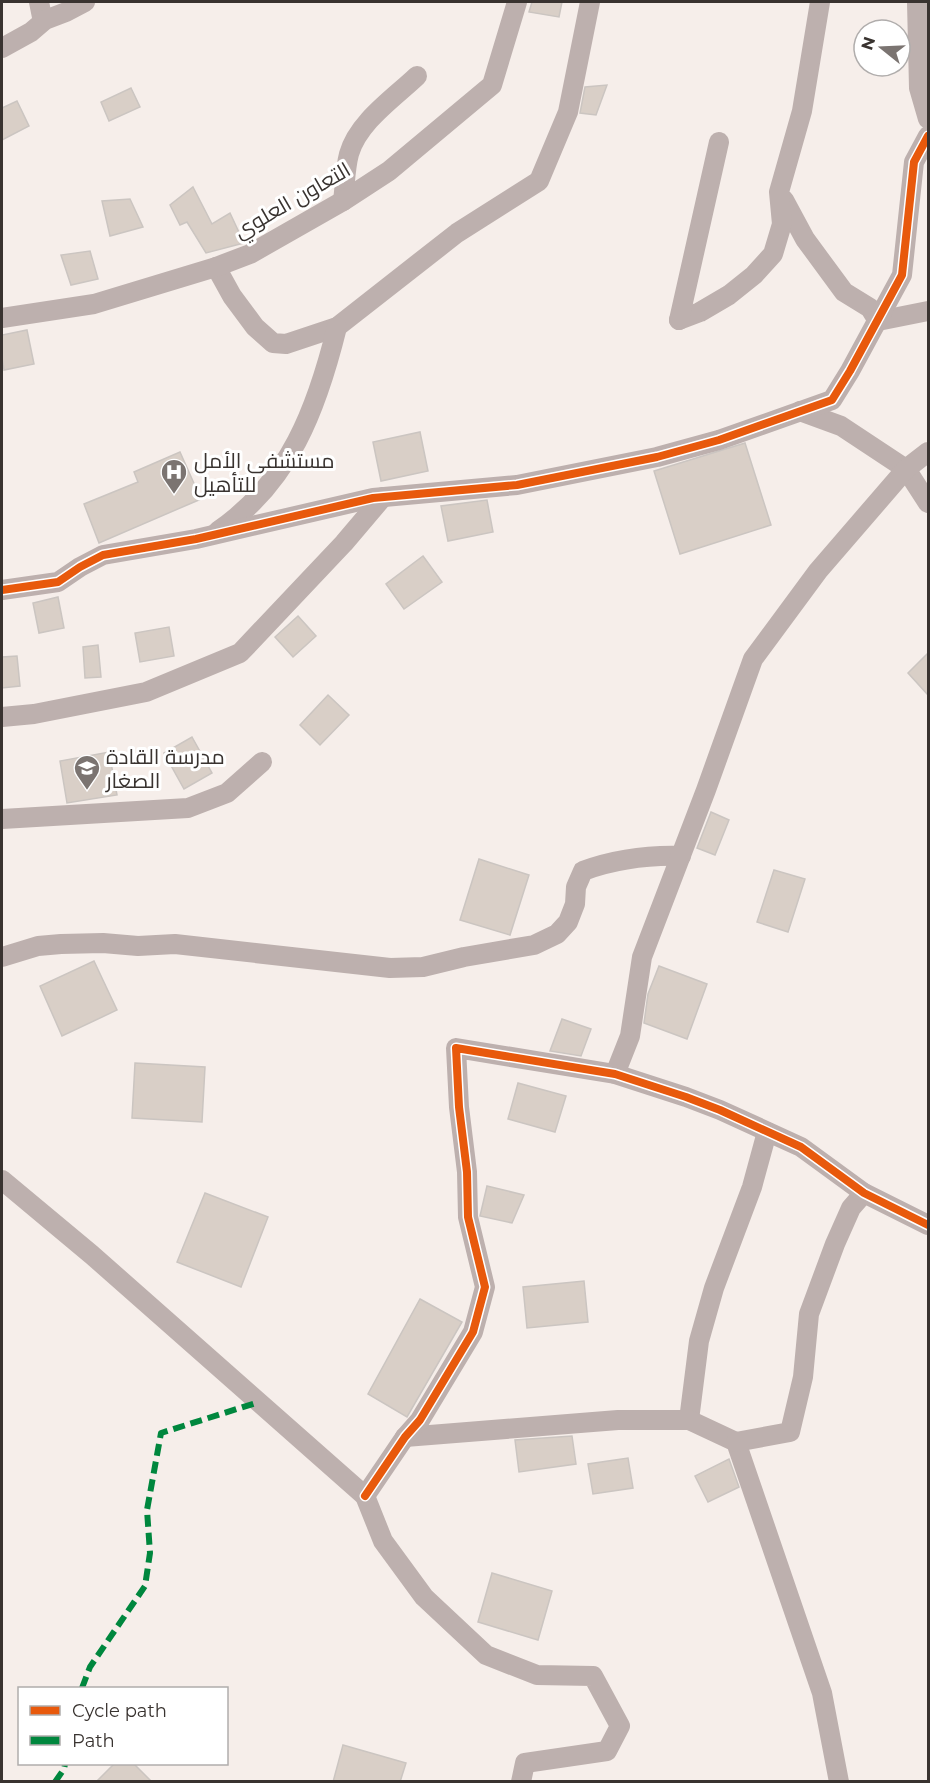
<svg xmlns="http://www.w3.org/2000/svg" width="930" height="1783" viewBox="0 0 930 1783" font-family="Montserrat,Cairo,sans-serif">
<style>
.building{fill:#d9cfc7;stroke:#cbc5c1;stroke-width:1.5}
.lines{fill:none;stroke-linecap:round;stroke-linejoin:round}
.minor{stroke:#bdb0ae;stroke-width:20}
.quiet{stroke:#00873e;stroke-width:6;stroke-dasharray:12 6;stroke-linecap:butt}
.cycleway-casing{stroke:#fff;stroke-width:11}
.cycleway{stroke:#e8590c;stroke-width:8}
.labels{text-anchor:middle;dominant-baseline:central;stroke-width:6;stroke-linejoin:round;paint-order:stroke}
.street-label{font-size:21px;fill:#393330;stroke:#fff}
.poi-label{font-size:21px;fill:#393330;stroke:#fff;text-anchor:start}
</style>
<rect width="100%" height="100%" fill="#f6eeea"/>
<g class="building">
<path d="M532,2H562L559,17L529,12Z"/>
<path d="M607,85L596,115L580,113L585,87Z"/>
<path d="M131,88L140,107L109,121L101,102Z"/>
<path d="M17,101L29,126L2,140V108Z"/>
<path d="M193,187L212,224L230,213L244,243L206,253L187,222L180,225L170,205Z"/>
<path d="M130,199L143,227L110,236L102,201Z"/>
<path d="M90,251L98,279L71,285L61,255Z"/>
<path d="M27,330L34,364L4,370L2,358V335Z"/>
<path d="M420,432L428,471L381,481L373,442Z"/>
<path d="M745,443L771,525L680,554L654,471Z"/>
<path d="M180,452L201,499L99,543L84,504L138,482L134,472Z"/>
<path d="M487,500L493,532L448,541L441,506Z"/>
<path d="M423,556L442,582L404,609L386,584Z"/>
<path d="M58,597L64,628L39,633L33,603Z"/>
<path d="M298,616L316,636L293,657L275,637Z"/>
<path d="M169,627L174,656L140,662L135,633Z"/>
<path d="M98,645L101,677L85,678L83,647Z"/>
<path d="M928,653V695L908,673Z"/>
<path d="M17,656L20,686L2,688V657Z"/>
<path d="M328,695L349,715L320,745L300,725Z"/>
<path d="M192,737L212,773L184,789L164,753Z"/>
<path d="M109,752L117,795L67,803L60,761Z"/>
<path d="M711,812L729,820L715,855L697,848Z"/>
<path d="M479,859L529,875L510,935L460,920Z"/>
<path d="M774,870L805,879L788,932L757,922Z"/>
<path d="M94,961L117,1010L62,1036L40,986Z"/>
<path d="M659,966L707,984L687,1039L644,1023L648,994Z"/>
<path d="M562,1019L591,1029L581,1056L550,1051Z"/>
<path d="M135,1063L205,1067L202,1122L132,1118Z"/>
<path d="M518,1083L566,1096L555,1132L508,1119Z"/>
<path d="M487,1186L524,1195L512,1223L480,1216Z"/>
<path d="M205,1193L268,1217L241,1287L177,1262Z"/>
<path d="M584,1281L588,1322L527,1328L523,1287Z"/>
<path d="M420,1299L462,1322L407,1417L368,1394Z"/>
<path d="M572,1436L576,1464L519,1472L515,1440Z"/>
<path d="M628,1458L633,1488L593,1494L588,1464Z"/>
<path d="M729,1459L739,1487L708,1502L695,1476Z"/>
<path d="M492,1573L552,1591L538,1640L478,1622Z"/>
<path d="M343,1745L406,1763L400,1782H333Z"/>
<path d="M114,1764H134L152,1782H96Z"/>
</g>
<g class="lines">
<g class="minor">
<path d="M39,2L42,17L45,20"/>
<path d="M917,2L919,88L928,119"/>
<path d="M2,48L31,32L45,20L66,12L85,2"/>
<path d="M784,200L805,239L844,292L870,308L878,321"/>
<path d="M343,201C345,186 345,169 349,154C358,122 394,98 417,76"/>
<path d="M216,267L232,296L255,327L273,343L286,344L337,327L457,233L539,181L568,112L590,2"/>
<path d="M2,318L94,304L216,267L250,254L343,201L389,171L492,85L517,2"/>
<path d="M679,320L700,312L729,295L754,275L773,254L782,224L779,192L802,111L820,2"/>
<path d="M679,320L719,142"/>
<path d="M878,321L928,311"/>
<path d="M800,411L841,426L906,469L928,503"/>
<path d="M218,531C290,482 317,408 337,327"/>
<path d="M2,590L58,582L80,567L103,555L196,539L373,498L517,485L657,457L719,440L832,400L850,371L902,275L914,162L928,136"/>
<path d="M2,717L34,714L146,692L240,653L344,543L383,497"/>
<path d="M2,819L188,808L227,793L262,762"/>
<path d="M2,957L38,946L61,944L103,943L138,946L175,944L390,968L423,967L464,957L534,945L557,934L568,922L575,904L576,887L583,871C616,859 646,855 681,856"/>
<path d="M615,1074L630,1036L642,957L706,790L753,659L818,571L906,469L928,452"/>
<path d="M2,1180L92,1255L365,1496L383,1541L424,1597L486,1655L537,1675L593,1676L620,1726L607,1751L525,1763L521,1782"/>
<path d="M689,1420L699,1341L714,1288L752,1187L767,1132"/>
<path d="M405,1437L618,1420H689L736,1442L822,1693L839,1782"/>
<path d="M736,1442L790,1432L803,1377L809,1314L835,1244L851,1208L864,1193"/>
<path d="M365,1496L405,1437L420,1420L473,1332L485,1287L468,1217L467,1172L459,1107L456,1048L615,1074L686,1097L720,1110L801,1147L864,1193L928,1225"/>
</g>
<g class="quiet">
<path d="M82,1688L90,1667L145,1586L150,1553L147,1510L161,1433L259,1402"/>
<path d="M55,1782L64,1769L65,1764"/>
</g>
<g class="cycleway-casing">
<g id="cycleway">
<path d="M2,590L58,582L80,567L103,555L196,539L373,498L517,485L657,457L719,440L832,400L850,371L902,275L914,162L928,136"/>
<path d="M365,1496L405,1437L420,1420L473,1332L485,1287L468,1217L467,1172L459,1107L456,1048L615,1074L686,1097L720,1110L801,1147L864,1193L928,1225"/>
</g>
</g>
<use href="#cycleway" class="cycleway"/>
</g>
<defs>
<g id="hospital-pin" transform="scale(1.35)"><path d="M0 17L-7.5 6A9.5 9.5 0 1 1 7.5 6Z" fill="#7b7471" stroke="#fff"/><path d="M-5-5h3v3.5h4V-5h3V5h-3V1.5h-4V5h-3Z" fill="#fff"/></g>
<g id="school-pin" transform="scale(1.35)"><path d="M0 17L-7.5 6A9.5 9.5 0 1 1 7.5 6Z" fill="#7b7471" stroke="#fff"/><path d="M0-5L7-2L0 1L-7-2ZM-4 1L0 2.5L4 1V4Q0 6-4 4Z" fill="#fff"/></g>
</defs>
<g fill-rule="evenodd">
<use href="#hospital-pin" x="174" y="472"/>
<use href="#school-pin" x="87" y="768"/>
</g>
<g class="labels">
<g class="street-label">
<text transform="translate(292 200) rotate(-30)">التعاون العلوي</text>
</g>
<g class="poi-label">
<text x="194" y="460">مستشفى الأمل<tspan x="194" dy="24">للتأهيل</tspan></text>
<text x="106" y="756">مدرسة القادة<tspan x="106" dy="24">الصغار</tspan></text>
</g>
</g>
<rect width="930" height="1783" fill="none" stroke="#393330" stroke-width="6"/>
<rect x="18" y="1687" width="210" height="78" fill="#ffffff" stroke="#b0adac" stroke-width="1.5"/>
<rect x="30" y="1706" width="30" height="9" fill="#e8590c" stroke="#b0adac" stroke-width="1.5"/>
<text x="72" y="1717" font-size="18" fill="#393330">Cycle path</text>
<rect x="30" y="1736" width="30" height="9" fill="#00873e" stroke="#b0adac" stroke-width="1.5"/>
<text x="72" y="1747" font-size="18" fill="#393330">Path</text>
<g transform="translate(882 48) rotate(288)"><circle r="28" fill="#ffffff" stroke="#b0adac" stroke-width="1.5"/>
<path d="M0-4.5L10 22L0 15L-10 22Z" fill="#7b7471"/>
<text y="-9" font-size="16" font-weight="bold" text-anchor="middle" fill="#393330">N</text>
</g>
</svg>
